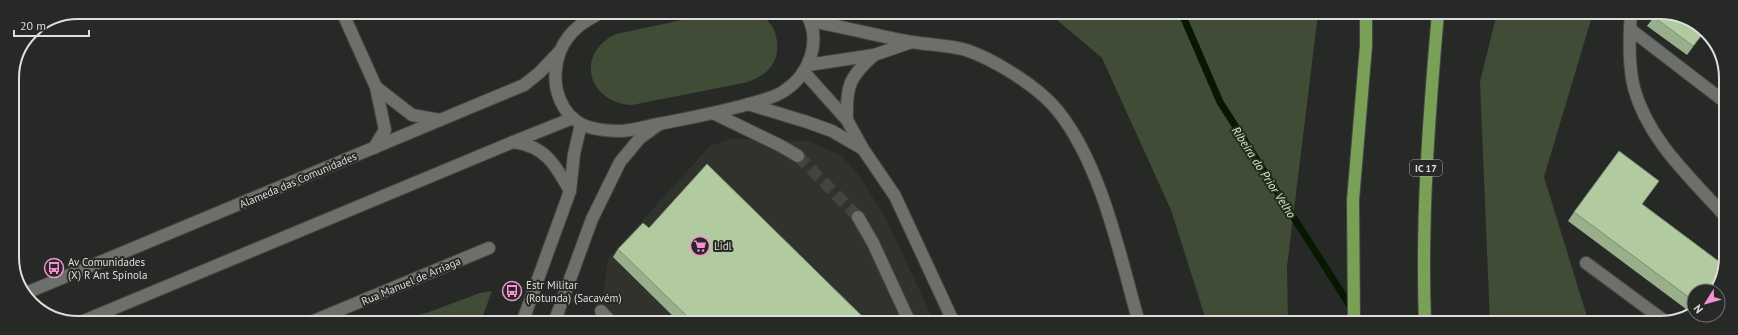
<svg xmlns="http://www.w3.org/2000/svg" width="1738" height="335" viewBox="0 0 1738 335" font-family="'PT Sans',sans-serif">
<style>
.built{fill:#2f332b}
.green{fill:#404c36}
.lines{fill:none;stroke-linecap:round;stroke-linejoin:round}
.stream{stroke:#081800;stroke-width:7}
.minor-tunnel{stroke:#424441;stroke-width:12;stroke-dasharray:12 6;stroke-linecap:butt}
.minor-casing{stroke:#454744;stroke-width:14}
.highway-casing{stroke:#454744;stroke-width:14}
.minor{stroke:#6d6f6b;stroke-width:12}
.highway{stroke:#7aa057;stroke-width:12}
.wall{fill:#99ae8a}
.building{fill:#b2caa0;stroke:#7d8d70}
.labels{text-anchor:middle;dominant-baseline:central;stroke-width:4;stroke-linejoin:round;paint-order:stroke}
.shield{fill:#272926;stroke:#a6a8a5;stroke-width:1}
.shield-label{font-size:10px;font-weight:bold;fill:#dddedc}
.street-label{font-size:11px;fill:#dddedc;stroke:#272926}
.poi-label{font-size:11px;fill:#dddedc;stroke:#272926;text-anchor:start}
.water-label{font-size:12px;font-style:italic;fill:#ccefaf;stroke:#272926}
.rim{fill:none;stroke:#dddedc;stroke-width:2}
</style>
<rect width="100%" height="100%" fill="#272926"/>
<path class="built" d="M730,139L809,141L841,155L861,178L886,219L935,323H612L601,311L608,258L710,146Z"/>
<g class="green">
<path d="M1497,13H1593L1544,177L1589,323H1490L1480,82Z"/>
<path d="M1050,14H1318L1287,267L1288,323H1207L1171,210L1102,58Z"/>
<path d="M706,15C716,15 755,13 761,16C777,24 781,47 774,62C768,73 758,78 748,82L632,105C588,103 574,54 616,34Z"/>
<path d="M492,291L480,323L394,322L429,312L480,293Z"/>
</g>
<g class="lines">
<path class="stream" d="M1182,14L1220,102L1361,323"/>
<path class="minor-tunnel" d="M798,156L858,217"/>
<g class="minor-casing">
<g id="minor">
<path d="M1631,13C1629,38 1628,64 1634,88C1648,140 1691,178 1725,216"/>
<path d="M344,16L376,87L385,130L374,148"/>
<path d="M595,16C574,26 558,44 556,69C553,89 562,114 581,124C593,130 609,131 622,131C636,130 651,125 664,123C695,117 726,111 756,102C765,99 776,97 784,91C809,75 822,42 807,15"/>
<path d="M811,21C844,27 878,36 912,42C930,45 948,45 966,50C981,55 996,63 1009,71C1027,82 1045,95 1058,111C1102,166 1120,256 1139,323"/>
<path d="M1630,29L1725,102"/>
<path d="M808,65L874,55L912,42"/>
<path d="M804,72L847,120L863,149L895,196L954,323"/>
<path d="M376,87L412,115L440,120"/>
<path d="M748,104L807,122L832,131L863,149"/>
<path d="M713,113L781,146L798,156"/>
<path d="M847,120C846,86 849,77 874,55"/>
<path d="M513,142C545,146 555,164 570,191"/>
<path d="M858,217L873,243L910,323"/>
<path d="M1586,263L1666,322"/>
<path d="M26,293L524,85L539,73L559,52"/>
<path d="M601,311L612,323"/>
<path d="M81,322L513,142L573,118"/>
<path d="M311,322L489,248"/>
<path d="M522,323L570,191L574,154L581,124"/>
<path d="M554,323L592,219L620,162L640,138L658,125"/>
</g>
</g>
<g class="highway-casing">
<g id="highway">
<path d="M1354,323L1353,200L1366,46V13"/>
<path d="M1425,323C1421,219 1429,116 1438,13"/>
</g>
</g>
<use href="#minor" class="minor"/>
<use href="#highway" class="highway"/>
</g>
<g class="wall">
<path d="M1657,13L1704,29L1706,34L1704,32L1687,55L1647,26Z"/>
<path d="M1574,212L1694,291V310L1690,312L1568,221Z"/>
<path d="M649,228L869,323H680L613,257L618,249Z"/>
</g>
<g class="building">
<path d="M1657,13H1668L1704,29L1705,31L1693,46L1654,17Z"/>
<path d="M1619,151L1659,181L1642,204L1725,266L1712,291H1694V301L1574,212Z"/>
<path d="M707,164L869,323H694L618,249L643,223L649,228Z"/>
</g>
<defs>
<g id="supermarket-ring" transform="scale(1)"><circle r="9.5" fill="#272926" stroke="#f591d2" stroke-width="1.5"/><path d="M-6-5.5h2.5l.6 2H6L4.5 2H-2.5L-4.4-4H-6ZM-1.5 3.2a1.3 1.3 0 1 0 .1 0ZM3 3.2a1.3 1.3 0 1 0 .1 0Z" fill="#f591d2"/></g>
<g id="bus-ring" transform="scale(1)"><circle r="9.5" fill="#272926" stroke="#f591d2" stroke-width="1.5"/><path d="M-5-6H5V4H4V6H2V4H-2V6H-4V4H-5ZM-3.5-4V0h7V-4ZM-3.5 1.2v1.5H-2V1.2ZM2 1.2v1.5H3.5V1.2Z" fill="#f591d2"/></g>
</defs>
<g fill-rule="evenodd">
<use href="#supermarket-ring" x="700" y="246"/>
<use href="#bus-ring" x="54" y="268"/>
<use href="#bus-ring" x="512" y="291"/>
</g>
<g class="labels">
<rect class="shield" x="1410" y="160" width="32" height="16" rx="3"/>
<g class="shield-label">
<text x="1426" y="168">IC 17</text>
</g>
<g class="street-label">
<text transform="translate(298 180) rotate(-23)">Alameda das Comunidades</text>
<text transform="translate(411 281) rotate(-23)">Rua Manuel de Arriaga</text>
</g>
<g class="poi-label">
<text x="714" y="246">Lidl</text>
<text x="68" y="262">Av Comunidades<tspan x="68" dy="13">(X) R Ant Spínola</tspan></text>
<text x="526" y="285">Estr Militar<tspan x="526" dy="13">(Rotunda) (Sacavém)</tspan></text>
</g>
<g class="water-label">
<text transform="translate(1264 172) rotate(57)">Ribeira do Prior Velho</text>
</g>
</g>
<path d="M0 0H1738V335H0ZM78 19H1660A59 59 0 0 1 1719 78V257A59 59 0 0 1 1660 316H78A59 59 0 0 1 19 257V78A59 59 0 0 1 78 19Z" fill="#272926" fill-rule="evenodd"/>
<path class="rim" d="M78 19H1660A59 59 0 0 1 1719 78V257A59 59 0 0 1 1660 316H78A59 59 0 0 1 19 257V78A59 59 0 0 1 78 19Z"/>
<g transform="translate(1706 303) rotate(233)"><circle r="19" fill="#272926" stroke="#70716f"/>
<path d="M0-3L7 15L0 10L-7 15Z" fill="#f591d2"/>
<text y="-6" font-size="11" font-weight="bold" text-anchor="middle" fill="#dddedc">N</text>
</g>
<path d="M14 30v6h75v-6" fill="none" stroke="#dddedc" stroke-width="2"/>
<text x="20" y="30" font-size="12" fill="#dddedc" stroke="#272926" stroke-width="3" paint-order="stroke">20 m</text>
</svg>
